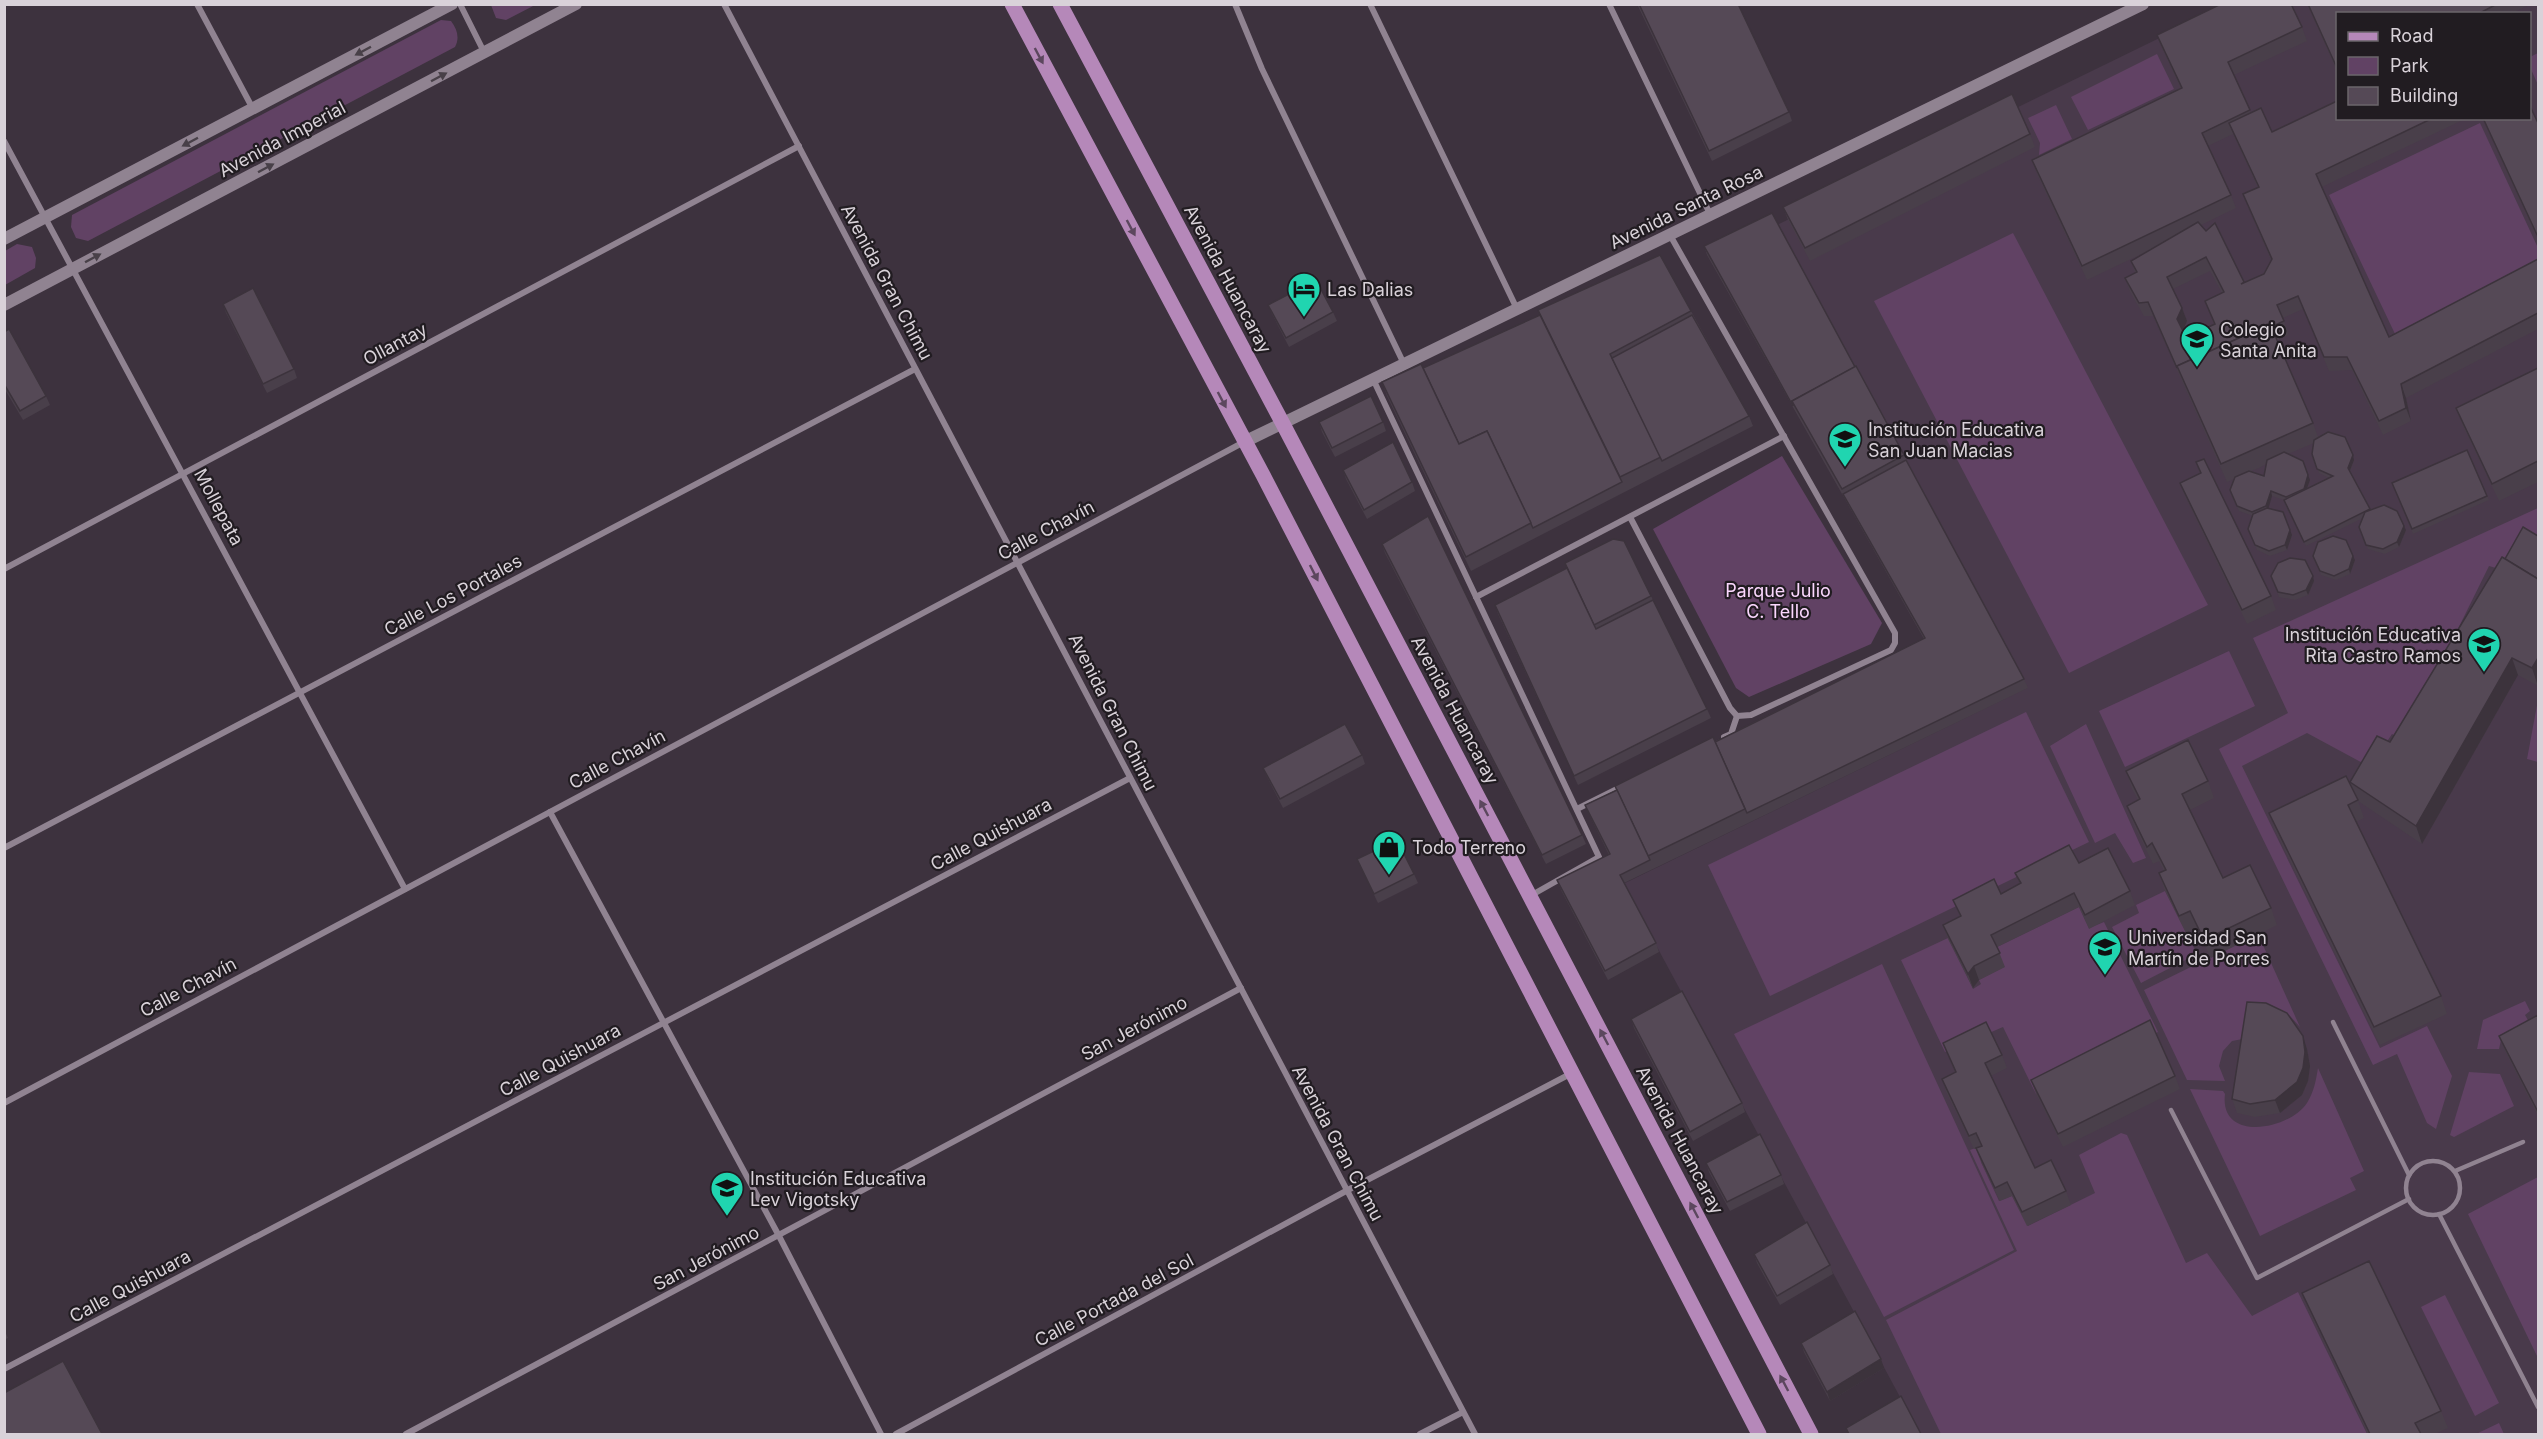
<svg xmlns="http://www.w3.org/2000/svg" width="2543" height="1439" viewBox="0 0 2543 1439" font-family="Inter,sans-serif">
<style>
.built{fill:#493a4b;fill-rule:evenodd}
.green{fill:#614264}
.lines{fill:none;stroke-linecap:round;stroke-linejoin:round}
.lane{stroke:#908391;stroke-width:4.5}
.street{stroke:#908391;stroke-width:6}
.secondary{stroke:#908391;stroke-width:12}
.primary{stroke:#b588b9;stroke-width:15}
.wall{fill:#493f4a;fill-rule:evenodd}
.shaded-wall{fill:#3c333c}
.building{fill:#554956;stroke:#3c333c;stroke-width:1.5;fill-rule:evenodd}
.oneway{fill:#484048}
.oneway2{fill:#5c475e}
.labels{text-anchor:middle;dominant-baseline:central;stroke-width:4.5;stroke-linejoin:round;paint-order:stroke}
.street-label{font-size:18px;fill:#d9d2d9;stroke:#211c21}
.poi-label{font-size:18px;fill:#d9d2d9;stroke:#211c21;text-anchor:start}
.park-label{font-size:18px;fill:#fbd7fe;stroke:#211c21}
</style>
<rect width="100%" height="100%" fill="#3d323e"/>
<path class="built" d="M2227,5H2538V1434H1920L1623,884L2027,688L1777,225ZM2338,14H2530V118H2338Z"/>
<g class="green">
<path d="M491,5V4L535,5L506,20L496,18Z"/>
<path d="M441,20L451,21C457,29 460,38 455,47L88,241L76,238L71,227L72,215Z"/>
<path d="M2538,53V85L2530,67V57Z"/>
<path d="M2157,54L2174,89L2088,130L2071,97Z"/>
<path d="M2056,105L2072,139L2039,155L2040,143L2028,118Z"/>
<path d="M2480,123L2538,248V269L2396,336L2329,195Z"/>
<path d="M2013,233L2208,605L2069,673L1874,301Z"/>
<path d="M17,244L32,247L36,258L35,268L5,285V251Z"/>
<path d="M1782,456L1882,623L1871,644L1749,697L1736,688L1653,529Z"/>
<path d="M2538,508V544L2503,570L2489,566L2403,740L2392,734L2370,767L2307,733L2242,766L2380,1048L2427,1026L2452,1076L2436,1129L2427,1123L2397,1054L2373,1065L2219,749L2288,713L2253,638Z"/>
<path d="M2229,651L2255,706L2125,767L2099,711Z"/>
<path d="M2538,700V762L2527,759Z"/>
<path d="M2026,712L2089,842L1770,996L1708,865Z"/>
<path d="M2086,724L2146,858L2133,863L2115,833L2095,843L2050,746Z"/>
<path d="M2165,891L2197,954L2141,983L2112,927L2139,913L2136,905Z"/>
<path d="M2079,907L2089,928L2104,922L2158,1032L2036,1094L2003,1027L1945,1052L1901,960L1948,938L1973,989L1981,984L1979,980L2004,967L1995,948Z"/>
<path d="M2258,934L2300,1027L2290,1016L2274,1008L2248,1038L2232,1041L2223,1051L2219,1066L2225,1081L2187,1080L2144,990Z"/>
<path d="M1882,964L2014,1250L1884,1317L1734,1034Z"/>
<path d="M2525,1001L2530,1011L2525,1015L2529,1022L2501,1040L2499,1049H2477L2483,1020Z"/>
<path d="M2318,1068L2364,1171L2350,1178L2356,1190L2260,1236L2190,1089L2223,1091L2225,1094C2219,1142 2288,1131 2307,1103C2314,1092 2316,1080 2318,1068Z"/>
<path d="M2469,1072L2500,1074L2514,1106L2454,1137L2450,1135Z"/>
<path d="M2121,1133L2127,1135L2186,1263L2207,1253L2252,1316L2298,1292L2367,1434H1941L1886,1320L2017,1251L1970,1150L1981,1146V1162L1999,1201L2012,1196L2028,1226L2095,1193L2079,1155Z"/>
<path d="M2538,1177V1358L2468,1214Z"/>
<path d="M2445,1295L2499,1403L2475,1416L2421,1307Z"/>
<path d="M2499,1423L2504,1434H2476Z"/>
</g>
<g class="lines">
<g class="lane">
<path d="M2333,1022L2409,1175"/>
<path d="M2171,1110L2257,1278L2409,1199"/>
<circle cx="2433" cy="1188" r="27"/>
<path d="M2455,1171L2523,1142"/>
<path d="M2439,1214L2538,1407"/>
</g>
<g class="street">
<path d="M197,4L253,109"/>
<path d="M460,4L484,52"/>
<path d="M724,4L1475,1434"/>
<path d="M1235,4L1262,69L1404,364"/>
<path d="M1370,4L1517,309"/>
<path d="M1609,4L1710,214"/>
<path d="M4,141L405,889"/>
<path d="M1670,235L1895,633V643L1891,650L1751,715L1737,716"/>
<path d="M1373,379L1599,857L1530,896"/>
<path d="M1630,517L1730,708L1737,716"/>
<path d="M4,569L799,146"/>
<path d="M1476,597L1784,436"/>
<path d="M1724,737L1731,734L1737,716"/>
<path d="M1577,809L1623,786"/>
<path d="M550,812L779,1236L881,1434"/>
<path d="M4,848L915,369"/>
<path d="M4,1103L1244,442"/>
<path d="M4,1369L1130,778"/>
<path d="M406,1434L1241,988"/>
<path d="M896,1434L1346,1191L1572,1073"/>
<path d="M1420,1434L1463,1412"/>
</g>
<g class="secondary">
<path d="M4,239L452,4"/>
<path d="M4,305L576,4"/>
<path d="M1244,442L2143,4"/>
</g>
<g class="primary">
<path d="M1012,4L1263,475L1759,1434"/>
<path d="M1060,4L1282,422L1811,1434"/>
</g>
</g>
<g class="wall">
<path d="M1637,4H1738L1789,112L1792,121L1712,161Z"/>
<path d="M2307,4H2530L2511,14H2337V71Z"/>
<path d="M2302,27L2307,41L2234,75L2251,113L2272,132L2337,118H2467L2322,187L2389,337L2538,259V329L2406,398L2411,421L2383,435L2352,370L2329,371L2303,309L2283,318L2289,335L2277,340L2313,423L2318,437L2354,460L2350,472L2370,510L2406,530L2399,547L2385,554L2368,549L2359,527L2363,518L2306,546L2285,505L2284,500L2272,496L2268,509L2292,535L2287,550L2270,556L2257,550L2248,529L2253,516L2239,511L2231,495L2234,479L2227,482L2153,316H2144L2130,292L2125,278L2135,273L2131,261L2152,249L2087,280L2037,174L2032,160L2181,89L2162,48L2157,35ZM2233,134L2258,188L2243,194L2248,207L2271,260L2264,274L2245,283L2201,225L2236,208L2231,195L2208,146ZM2210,271L2222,293L2205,301L2214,324L2186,337L2183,331L2187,321L2182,308L2173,289ZM2314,443L2312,454L2319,473L2329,478L2307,489L2310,480L2288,454ZM2266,464L2264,476L2251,471L2259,468Z"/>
<path d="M2482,118H2529L2538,123V240Z"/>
<path d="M2030,134L2035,147L1810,261L1788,220L1783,207Z"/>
<path d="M1704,246L1904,455L2024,679L2028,688L1624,883L1656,943L1659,952L1608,980L1561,890L1557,880L1609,855L1589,814L1585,805L1924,639L1707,255Z"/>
<path d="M223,304L294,369L297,378L267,393L226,313Z"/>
<path d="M1268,305L1333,312L1337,321L1289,347L1272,314Z"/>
<path d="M1691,311L1749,416L1753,426L1471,571L1387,396L1382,382L1423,368Z"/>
<path d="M4,332L46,396L50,405L23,420L4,388Z"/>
<path d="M2538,368V482L2499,501L2463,426L2456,408Z"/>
<path d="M1319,422H1383L1386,431L1335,457L1322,432Z"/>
<path d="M2467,450L2489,500L2413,534L2392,483Z"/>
<path d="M2196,462L2271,596L2276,610L2247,624L2185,496L2180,483L2200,473Z"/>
<path d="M1343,470L1412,482L1415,491L1367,519L1346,479Z"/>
<path d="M1382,544L1582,835L1586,844L1546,864L1385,553Z"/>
<path d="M2313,556L2355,560L2350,574L2336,580L2321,575Z"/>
<path d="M2502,557L2538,686L2518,675L2422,844L2358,801L2364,818L2356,822L2441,996L2447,1014L2380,1045L2275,830L2269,813L2352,788L2350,782L2390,742Z"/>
<path d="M2271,576L2314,581L2308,595L2295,600L2279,597Z"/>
<path d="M1651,596L1707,709L1711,718L1578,785L1498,614L1495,605Z"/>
<path d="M1362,755L1365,764L1283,808L1267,777L1263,768Z"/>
<path d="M2126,771L2208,781L2214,798L2190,810L2223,878L2271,908L2277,925L2211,958L2196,928L2186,933L2165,891L2159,873L2164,871L2159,861L2153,864L2133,823L2127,806L2138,800L2132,789Z"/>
<path d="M1357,859L1414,874L1418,883L1378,903L1361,868Z"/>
<path d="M2079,863L2130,891L2135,905L2089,929L2079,907L1997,947L2005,967L1979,980L1973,988L1948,939L1943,925L1960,916L1953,900L2001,894L2020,884L2015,873Z"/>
<path d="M2538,1015V1116L2504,1049L2499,1036Z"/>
<path d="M1631,1019L1742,1103L1745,1112L1693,1141L1634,1028Z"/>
<path d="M1943,1043L2002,1055L2007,1068L1991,1076L2035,1168L2066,1191L2071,1205L2027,1226L2012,1196L2000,1201L1981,1162L1976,1149H1974L1946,1092L1942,1079L1955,1072Z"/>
<path d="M2307,1049L2310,1066L2308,1081L2302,1095L2280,1113L2255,1117L2237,1113L2232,1099Z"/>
<path d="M2175,1076L2180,1089L2063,1147L2036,1094L2031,1080Z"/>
<path d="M1706,1163L1781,1175L1784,1184L1730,1211L1709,1172Z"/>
<path d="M1754,1254L1830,1265L1833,1274L1780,1305L1757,1263Z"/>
<path d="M2302,1293L2441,1411L2448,1428L2435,1434H2368L2309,1311Z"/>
<path d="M4,1329L8,1338L4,1340Z"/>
<path d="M1801,1343L1884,1368L1830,1401L1804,1352Z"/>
</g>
<g class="shaded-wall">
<path d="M2182,308L2187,321L2182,333L2177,319Z"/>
<path d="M2401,384L2406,398L2411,421L2406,408Z"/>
<path d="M2353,455L2354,460L2349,473L2348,468Z"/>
<path d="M2308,475L2310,480L2305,494L2304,489Z"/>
<path d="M2271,491L2272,496L2268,510L2266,506Z"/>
<path d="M2404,526L2406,530L2399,547L2397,542Z"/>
<path d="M2290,530L2292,535L2287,550L2285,545Z"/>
<path d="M2353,556L2355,560L2350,574L2349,569Z"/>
<path d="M2313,576L2314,581L2308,595L2306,590Z"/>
<path d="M2512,658L2518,675L2422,844L2416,826Z"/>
<path d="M2538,658V686L2532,668Z"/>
<path d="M1974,966L1979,980L1973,988L1968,974Z"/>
<path d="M2303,1036L2307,1049L2310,1066L2308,1081L2302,1095L2280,1113L2275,1100Z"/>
<path d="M1881,1359L1884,1368L1830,1401L1827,1392Z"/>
</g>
<g class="building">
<path d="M1639,4H1738L1789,112L1709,151Z"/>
<path d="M2221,4H2291L2302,27L2228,62L2250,110L2202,133L2231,195L2082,266L2032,160L2182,88L2157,35Z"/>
<path d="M2308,4H2497L2478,14H2337V68Z"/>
<path d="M2012,94L2030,134L1805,248L1783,207Z"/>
<path d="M2337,101V118H2433L2316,174L2389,337L2538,259V313L2401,384L2406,408L2379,421L2347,357H2324L2298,296L2277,305L2284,321L2271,327L2270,324L2177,366V368L2148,302L2139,303L2125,278L2137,272L2131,261L2198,222L2206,231L2215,223L2244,282L2241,284L2264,274L2272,259L2243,194L2259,187L2229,123L2261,108L2272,132ZM2206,257L2224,292L2205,301L2215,324L2186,337L2177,319L2182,308L2167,277Z"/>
<path d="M2529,104L2538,123V237L2483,118H2529Z"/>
<path d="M1772,213L1855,367L1792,401L1793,406L1704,246Z"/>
<path d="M1660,255L1691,311L1610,354L1661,457L1620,477L1538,310Z"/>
<path d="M1316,280L1333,312L1286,338L1268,305Z"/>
<path d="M253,288L294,369L263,384L223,304Z"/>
<path d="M1540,315L1622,482L1533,528L1487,431L1459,444L1423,368Z"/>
<path d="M1692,315L1749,416L1662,461L1612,358Z"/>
<path d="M2270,324L2313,423L2221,464L2177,366Z"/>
<path d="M9,329L46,396L20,411L4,384V332Z"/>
<path d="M1421,364L1459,444L1487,431L1531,523L1466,557L1382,382Z"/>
<path d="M1856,366L1904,455L1842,489L1792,401Z"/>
<path d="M2538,368V461L2492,484L2456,408Z"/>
<path d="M1371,396L1383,422L1332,448L1319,422Z"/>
<path d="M2328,432L2345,437L2353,455L2348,468L2370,509L2304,542L2284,500L2333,476L2317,469L2312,454L2314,440Z"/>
<path d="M1393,442L1412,482L1364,510L1343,470Z"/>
<path d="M2467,450L2487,496L2412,529L2392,483Z"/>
<path d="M2284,452L2303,461L2308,475L2304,489L2286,497L2271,491L2266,506L2252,512L2237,506L2230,490L2235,477L2249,471L2264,476L2267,460Z"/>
<path d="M2204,459L2271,596L2242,610L2180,483L2201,473L2196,462Z"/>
<path d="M1906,460L2024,679L1747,813L1715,742L1925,638L1843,494Z"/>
<path d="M2384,505L2397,511L2404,526L2397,542L2383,549L2366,545L2359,527L2365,512Z"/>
<path d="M2267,508L2283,512L2290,530L2285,545L2269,551L2255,545L2248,529L2253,514Z"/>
<path d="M1428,516L1582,835L1542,855L1382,544Z"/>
<path d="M2523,527L2538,536V579L2505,559Z"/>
<path d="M2333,536L2346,540L2353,556L2349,569L2334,576L2320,571L2313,556L2318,542Z"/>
<path d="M1613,539L1624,541L1651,596L1594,625L1565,563Z"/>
<path d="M2502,557L2538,579V658L2532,668L2512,658L2416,826L2350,782L2377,736L2390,742Z"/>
<path d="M2290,558L2305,560L2313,576L2306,590L2293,595L2278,592L2271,576L2278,563Z"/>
<path d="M1567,568L1596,629L1653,600L1707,709L1574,776L1495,605Z"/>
<path d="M1345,724L1362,755L1280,799L1263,768Z"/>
<path d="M1713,737L1745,809L1648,856L1615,786Z"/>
<path d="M2188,740L2208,781L2182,794L2223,878L2250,865L2271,908L2204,940L2190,911L2179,916L2159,873L2166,870L2152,843L2147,847L2127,806L2140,799L2126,771Z"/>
<path d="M2346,776L2358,800L2348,805L2441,996L2374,1027L2269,813Z"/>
<path d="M1617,790L1650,860L1620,875L1656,943L1605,971L1557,880L1610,854L1585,805Z"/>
<path d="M1397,840L1414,874L1374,894L1357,859Z"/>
<path d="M2069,845L2079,863L2108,848L2130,891L2085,915L2074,893L1991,935L2000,953L1974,966L1968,974L1943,925L1961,916L1953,900L1994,879L2001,894L2021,883L2015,873Z"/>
<path d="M1682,991L1742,1103L1690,1132L1631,1019Z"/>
<path d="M2247,1002L2266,1003L2287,1013L2303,1036L2305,1052L2303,1068L2297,1082L2275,1100L2250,1104L2232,1099Z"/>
<path d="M2538,1015V1112L2499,1036Z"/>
<path d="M2150,1020L2175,1076L2058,1134L2031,1080Z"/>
<path d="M1986,1022L2002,1055L1985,1063L2035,1168L2051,1160L2066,1191L2022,1212L2007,1182L1995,1188L1976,1148L1982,1146L1976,1133L1969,1136L1942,1079L1956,1072L1943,1043Z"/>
<path d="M1760,1134L1781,1175L1727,1202L1706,1163Z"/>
<path d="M1807,1222L1830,1265L1777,1296L1754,1254Z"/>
<path d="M2369,1261L2441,1411L2415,1423L2421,1434H2370L2302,1293Z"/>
<path d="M1855,1311L1881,1359L1827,1392L1801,1343Z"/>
<path d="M63,1361L102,1434H4V1393Z"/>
<path d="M1901,1396L1921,1434H1849L1846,1428Z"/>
</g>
<defs><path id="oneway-solid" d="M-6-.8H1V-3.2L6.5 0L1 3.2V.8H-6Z" transform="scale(1.5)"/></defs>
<g class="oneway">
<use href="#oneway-solid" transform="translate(363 51) rotate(152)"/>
<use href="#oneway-solid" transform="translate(439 77) rotate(-28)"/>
<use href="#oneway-solid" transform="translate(190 142) rotate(152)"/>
<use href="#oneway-solid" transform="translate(266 168) rotate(-28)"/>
<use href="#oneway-solid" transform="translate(93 258) rotate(-28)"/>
</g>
<g class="oneway2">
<use href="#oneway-solid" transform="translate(1039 56) rotate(62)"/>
<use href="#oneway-solid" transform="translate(1131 228) rotate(62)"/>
<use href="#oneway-solid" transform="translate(1222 400) rotate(62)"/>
<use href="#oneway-solid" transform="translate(1314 573) rotate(63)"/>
<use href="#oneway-solid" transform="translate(1484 808) rotate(-118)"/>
<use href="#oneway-solid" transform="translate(1604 1037) rotate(-118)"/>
<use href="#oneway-solid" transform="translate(1694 1210) rotate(-118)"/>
<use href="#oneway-solid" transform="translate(1784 1383) rotate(-118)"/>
</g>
<defs>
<g id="hotel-pin" transform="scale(1.725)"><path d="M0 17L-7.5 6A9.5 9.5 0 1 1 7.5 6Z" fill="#20d5b0" stroke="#211c21"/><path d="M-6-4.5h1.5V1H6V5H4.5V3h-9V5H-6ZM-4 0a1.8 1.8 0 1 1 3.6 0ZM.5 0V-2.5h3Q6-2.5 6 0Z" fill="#111"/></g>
<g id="school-pin" transform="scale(1.725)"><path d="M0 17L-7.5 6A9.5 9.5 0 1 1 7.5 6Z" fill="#20d5b0" stroke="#211c21"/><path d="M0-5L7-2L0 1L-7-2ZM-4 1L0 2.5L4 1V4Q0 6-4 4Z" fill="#111"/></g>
<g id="shop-pin" transform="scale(1.725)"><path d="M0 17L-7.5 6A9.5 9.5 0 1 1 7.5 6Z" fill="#20d5b0" stroke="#211c21"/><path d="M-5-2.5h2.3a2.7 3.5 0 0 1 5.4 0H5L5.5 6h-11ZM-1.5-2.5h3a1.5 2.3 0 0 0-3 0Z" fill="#111"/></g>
<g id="university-pin" transform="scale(1.725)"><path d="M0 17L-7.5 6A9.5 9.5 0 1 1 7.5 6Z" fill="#20d5b0" stroke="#211c21"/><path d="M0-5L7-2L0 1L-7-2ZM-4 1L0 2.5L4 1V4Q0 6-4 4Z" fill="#111"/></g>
</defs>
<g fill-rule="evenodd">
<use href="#hotel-pin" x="1304" y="289"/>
<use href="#school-pin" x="2197" y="339"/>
<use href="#school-pin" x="1845" y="439"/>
<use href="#school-pin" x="2484" y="644"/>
<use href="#shop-pin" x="1389" y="847"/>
<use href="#university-pin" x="2105" y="947"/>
<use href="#school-pin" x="727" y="1188"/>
</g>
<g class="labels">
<g class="street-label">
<text transform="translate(282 139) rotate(-28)">Avenida Imperial</text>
<text transform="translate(1686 207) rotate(-26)">Avenida Santa Rosa</text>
<text transform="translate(1228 279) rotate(62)">Avenida Huancaray</text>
<text transform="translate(887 282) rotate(62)">Avenida Gran Chimu</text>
<text transform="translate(395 344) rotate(-28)">Ollantay</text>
<text transform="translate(219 507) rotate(62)">Mollepata</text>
<text transform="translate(1046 530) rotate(-28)">Calle Chavín</text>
<text transform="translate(453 595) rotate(-28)">Calle Los Portales</text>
<text transform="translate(1455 710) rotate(62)">Avenida Huancaray</text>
<text transform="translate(1113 712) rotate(63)">Avenida Gran Chimu</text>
<text transform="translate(617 759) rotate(-28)">Calle Chavín</text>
<text transform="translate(991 834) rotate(-28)">Calle Quishuara</text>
<text transform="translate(188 987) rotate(-28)">Calle Chavín</text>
<text transform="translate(1134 1028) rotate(-28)">San Jerónimo</text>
<text transform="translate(560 1060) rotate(-28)">Calle Quishuara</text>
<text transform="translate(1680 1140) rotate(62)">Avenida Huancaray</text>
<text transform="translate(1338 1143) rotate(62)">Avenida Gran Chimu</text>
<text transform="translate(706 1258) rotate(-28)">San Jerónimo</text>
<text transform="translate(130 1286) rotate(-28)">Calle Quishuara</text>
<text transform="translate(1114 1300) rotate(-28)">Calle Portada del Sol</text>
</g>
<g class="poi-label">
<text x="1327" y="289">Las Dalias</text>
<text x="2220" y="329">Colegio<tspan x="2220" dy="21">Santa Anita</tspan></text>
<text x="1868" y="429">Institución Educativa<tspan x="1868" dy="21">San Juan Macias</tspan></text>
<text x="2461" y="634" text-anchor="end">Institución Educativa<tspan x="2461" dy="21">Rita Castro Ramos</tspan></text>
<text x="1412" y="847">Todo Terreno</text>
<text x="2128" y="937">Universidad San<tspan x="2128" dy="21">Martín de Porres</tspan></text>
<text x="750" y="1178">Institución Educativa<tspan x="750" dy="21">Lev Vigotsky</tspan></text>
</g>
<g class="park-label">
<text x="1778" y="590">Parque Julio<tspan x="1778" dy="21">C. Tello</tspan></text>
</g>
</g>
<rect width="2543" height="1439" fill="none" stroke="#d9d2d9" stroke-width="12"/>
<rect x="2336" y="12" width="195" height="108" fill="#211c21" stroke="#6b656b" stroke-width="1.5"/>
<rect x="2348" y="32" width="30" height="9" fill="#b588b9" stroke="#6b656b" stroke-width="1.5"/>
<text x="2390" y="42" font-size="18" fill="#d9d2d9">Road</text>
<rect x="2348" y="57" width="30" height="18" fill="#614264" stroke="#6b656b" stroke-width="1.5"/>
<text x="2390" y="72" font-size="18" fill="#d9d2d9">Park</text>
<rect x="2348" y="87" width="30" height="18" fill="#554956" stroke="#6b656b" stroke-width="1.5"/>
<text x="2390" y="102" font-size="18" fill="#d9d2d9">Building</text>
</svg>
